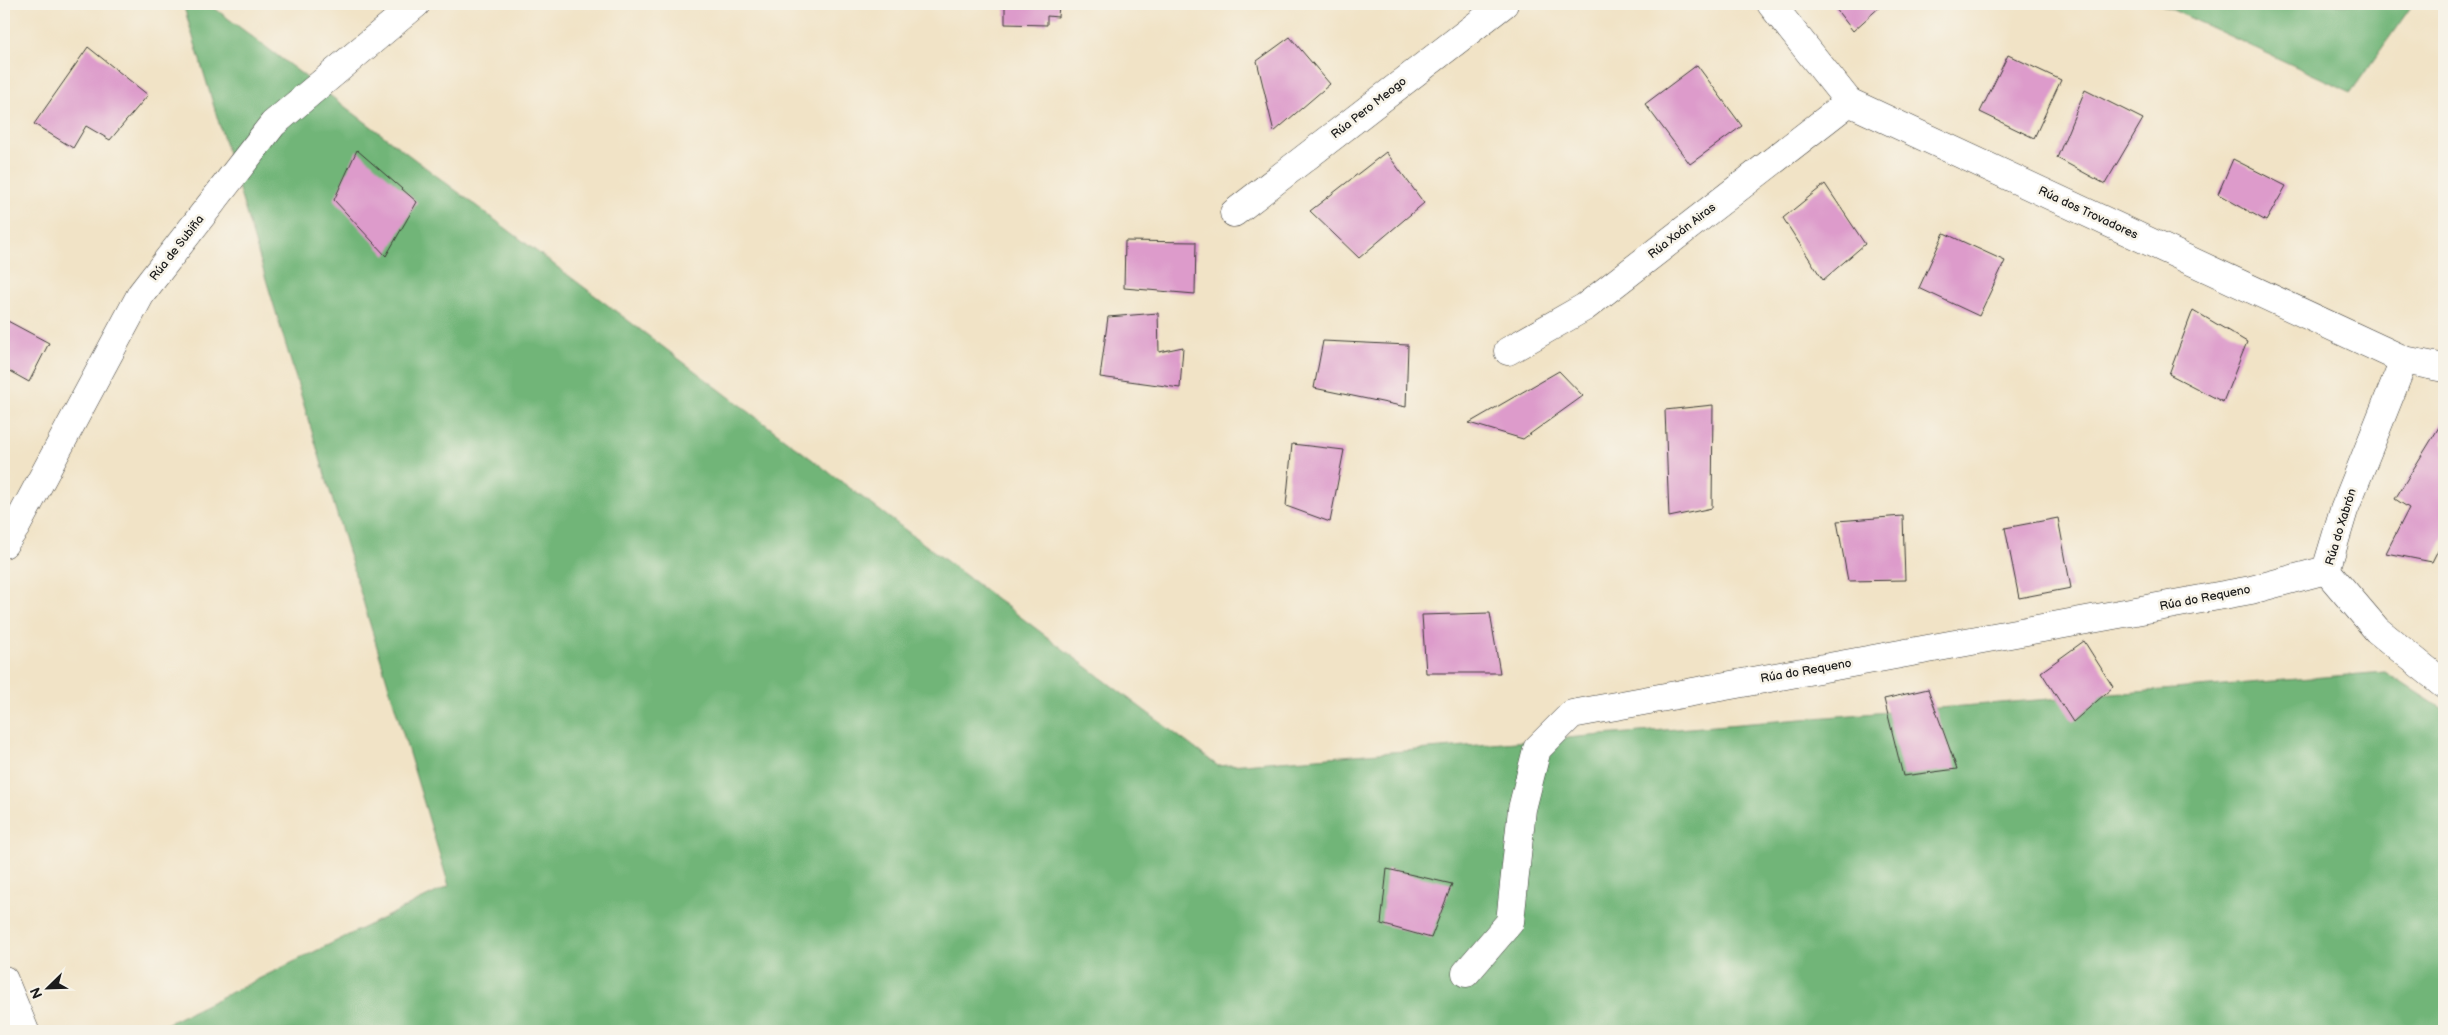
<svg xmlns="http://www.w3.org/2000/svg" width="2448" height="1035" viewBox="0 0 2448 1035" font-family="'Balsamiq Sans',sans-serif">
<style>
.forest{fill:#71b578;stroke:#46684a}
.building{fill:#dd9bcb}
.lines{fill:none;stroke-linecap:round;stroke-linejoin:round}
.street-casing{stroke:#3c3a36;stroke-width:29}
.street{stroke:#fff;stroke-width:28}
.labels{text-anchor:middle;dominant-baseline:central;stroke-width:5;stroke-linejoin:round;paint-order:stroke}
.street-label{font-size:12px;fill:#1c1c1c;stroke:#f7f3e8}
</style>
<rect width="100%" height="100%" fill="#f7f3e8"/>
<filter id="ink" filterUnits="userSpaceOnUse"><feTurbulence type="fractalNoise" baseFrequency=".02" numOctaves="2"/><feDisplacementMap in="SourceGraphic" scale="10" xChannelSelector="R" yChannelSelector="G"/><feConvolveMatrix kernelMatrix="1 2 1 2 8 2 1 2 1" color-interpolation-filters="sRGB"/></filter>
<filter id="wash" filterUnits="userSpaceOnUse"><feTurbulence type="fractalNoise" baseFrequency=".0096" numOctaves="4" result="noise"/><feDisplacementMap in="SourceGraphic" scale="20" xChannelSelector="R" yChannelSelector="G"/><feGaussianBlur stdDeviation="1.12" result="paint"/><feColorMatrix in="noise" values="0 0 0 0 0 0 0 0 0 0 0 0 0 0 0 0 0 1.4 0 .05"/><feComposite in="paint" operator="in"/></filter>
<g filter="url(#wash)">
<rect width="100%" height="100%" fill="#f1e3c6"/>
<g class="forest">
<path d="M183,4H209L1218,766L2385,672L2444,710V1031H152L449,886Z"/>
<path d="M2160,4H2413L2351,92Z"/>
</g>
<g id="blocks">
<g class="building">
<path d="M1005,4H1059L1058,17L1047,16V25L1005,24Z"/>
<path d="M1832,4H1883L1853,31Z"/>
<path d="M1290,37L1330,84L1274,132L1257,61Z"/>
<path d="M88,47L148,95L110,140L86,126L73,148L34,124Z"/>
<path d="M2008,55L2061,80L2034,138L1980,112Z"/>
<path d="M1697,65L1742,126L1690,164L1645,104Z"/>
<path d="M2085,90L2143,119L2105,184L2057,158Z"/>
<path d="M357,150L417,202L386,256L334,200Z"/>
<path d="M1386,152L1424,203L1359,258L1310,211Z"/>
<path d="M2233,159L2286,186L2266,221L2218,194Z"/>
<path d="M1825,184L1865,244L1823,280L1783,218Z"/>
<path d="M1944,233L2005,261L1979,316L1919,288Z"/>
<path d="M1125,241L1196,242L1195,294L1124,288Z"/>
<path d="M2193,310L2247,342L2223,402L2169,374Z"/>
<path d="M1158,313L1159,352L1183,347L1180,388L1100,377L1108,317Z"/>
<path d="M4,319L49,343L29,382L4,368Z"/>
<path d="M1323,341L1408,345L1406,407L1314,388Z"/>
<path d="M1559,371L1583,396L1523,439L1469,423Z"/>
<path d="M1713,405L1712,508L1669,517L1665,410Z"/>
<path d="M2444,419V538L2432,562L2386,553L2409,508L2395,499Z"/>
<path d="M1292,444L1344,450L1330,522L1286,506Z"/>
<path d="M1903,516L1905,580L1848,581L1837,521Z"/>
<path d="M2058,518L2071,588L2019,598L2005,528Z"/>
<path d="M1490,613L1500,673H1426L1422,615Z"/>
<path d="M2084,641L2113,687L2073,722L2041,672Z"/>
<path d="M1928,689L1957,769L1903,776L1884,699Z"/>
<path d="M1387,869L1452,884L1431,938L1381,924Z"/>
</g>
</g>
</g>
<g filter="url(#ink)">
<use href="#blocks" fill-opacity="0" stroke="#3c3a36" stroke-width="1"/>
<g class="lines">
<g class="street-casing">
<g id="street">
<path d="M1771,4L1849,102L2404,360L2444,368"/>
<path d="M1234,213L1504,4"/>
<path d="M1508,351L1585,307L1849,102"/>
<path d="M4,544L16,527L141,294L273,124L416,4"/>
<path d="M2326,570L2344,510L2404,360"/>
<path d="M2326,570L2377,630L2444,684"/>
<path d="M1466,973L1510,922L1522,809L1537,749L1572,714L2251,590L2326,570"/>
<path d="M4,980L25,1031"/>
</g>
</g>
<use href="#street" class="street"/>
</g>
</g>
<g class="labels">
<g class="street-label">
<text transform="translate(1369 108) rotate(-38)">Rúa Pero Meogo</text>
<text transform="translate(2088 213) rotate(25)">Rúa dos Trovadores</text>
<text transform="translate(1682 231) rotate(-38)">Rúa Xoán Airas</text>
<text transform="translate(177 248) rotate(-52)">Rúa de Subiña</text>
<text transform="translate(2341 527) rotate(-73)">Rúa do Xabrón</text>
<text transform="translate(2205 598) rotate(-11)">Rúa do Requeno</text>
<text transform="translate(1806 671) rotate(-10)">Rúa do Requeno</text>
</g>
</g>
<rect width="2448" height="1035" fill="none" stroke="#f7f3e8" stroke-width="20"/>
<g transform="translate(48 988) rotate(247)" stroke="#f7f3e8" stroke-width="4" paint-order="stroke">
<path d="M0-4L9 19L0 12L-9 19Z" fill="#1c1c1c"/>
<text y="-8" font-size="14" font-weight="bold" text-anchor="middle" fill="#1c1c1c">N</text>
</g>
</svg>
